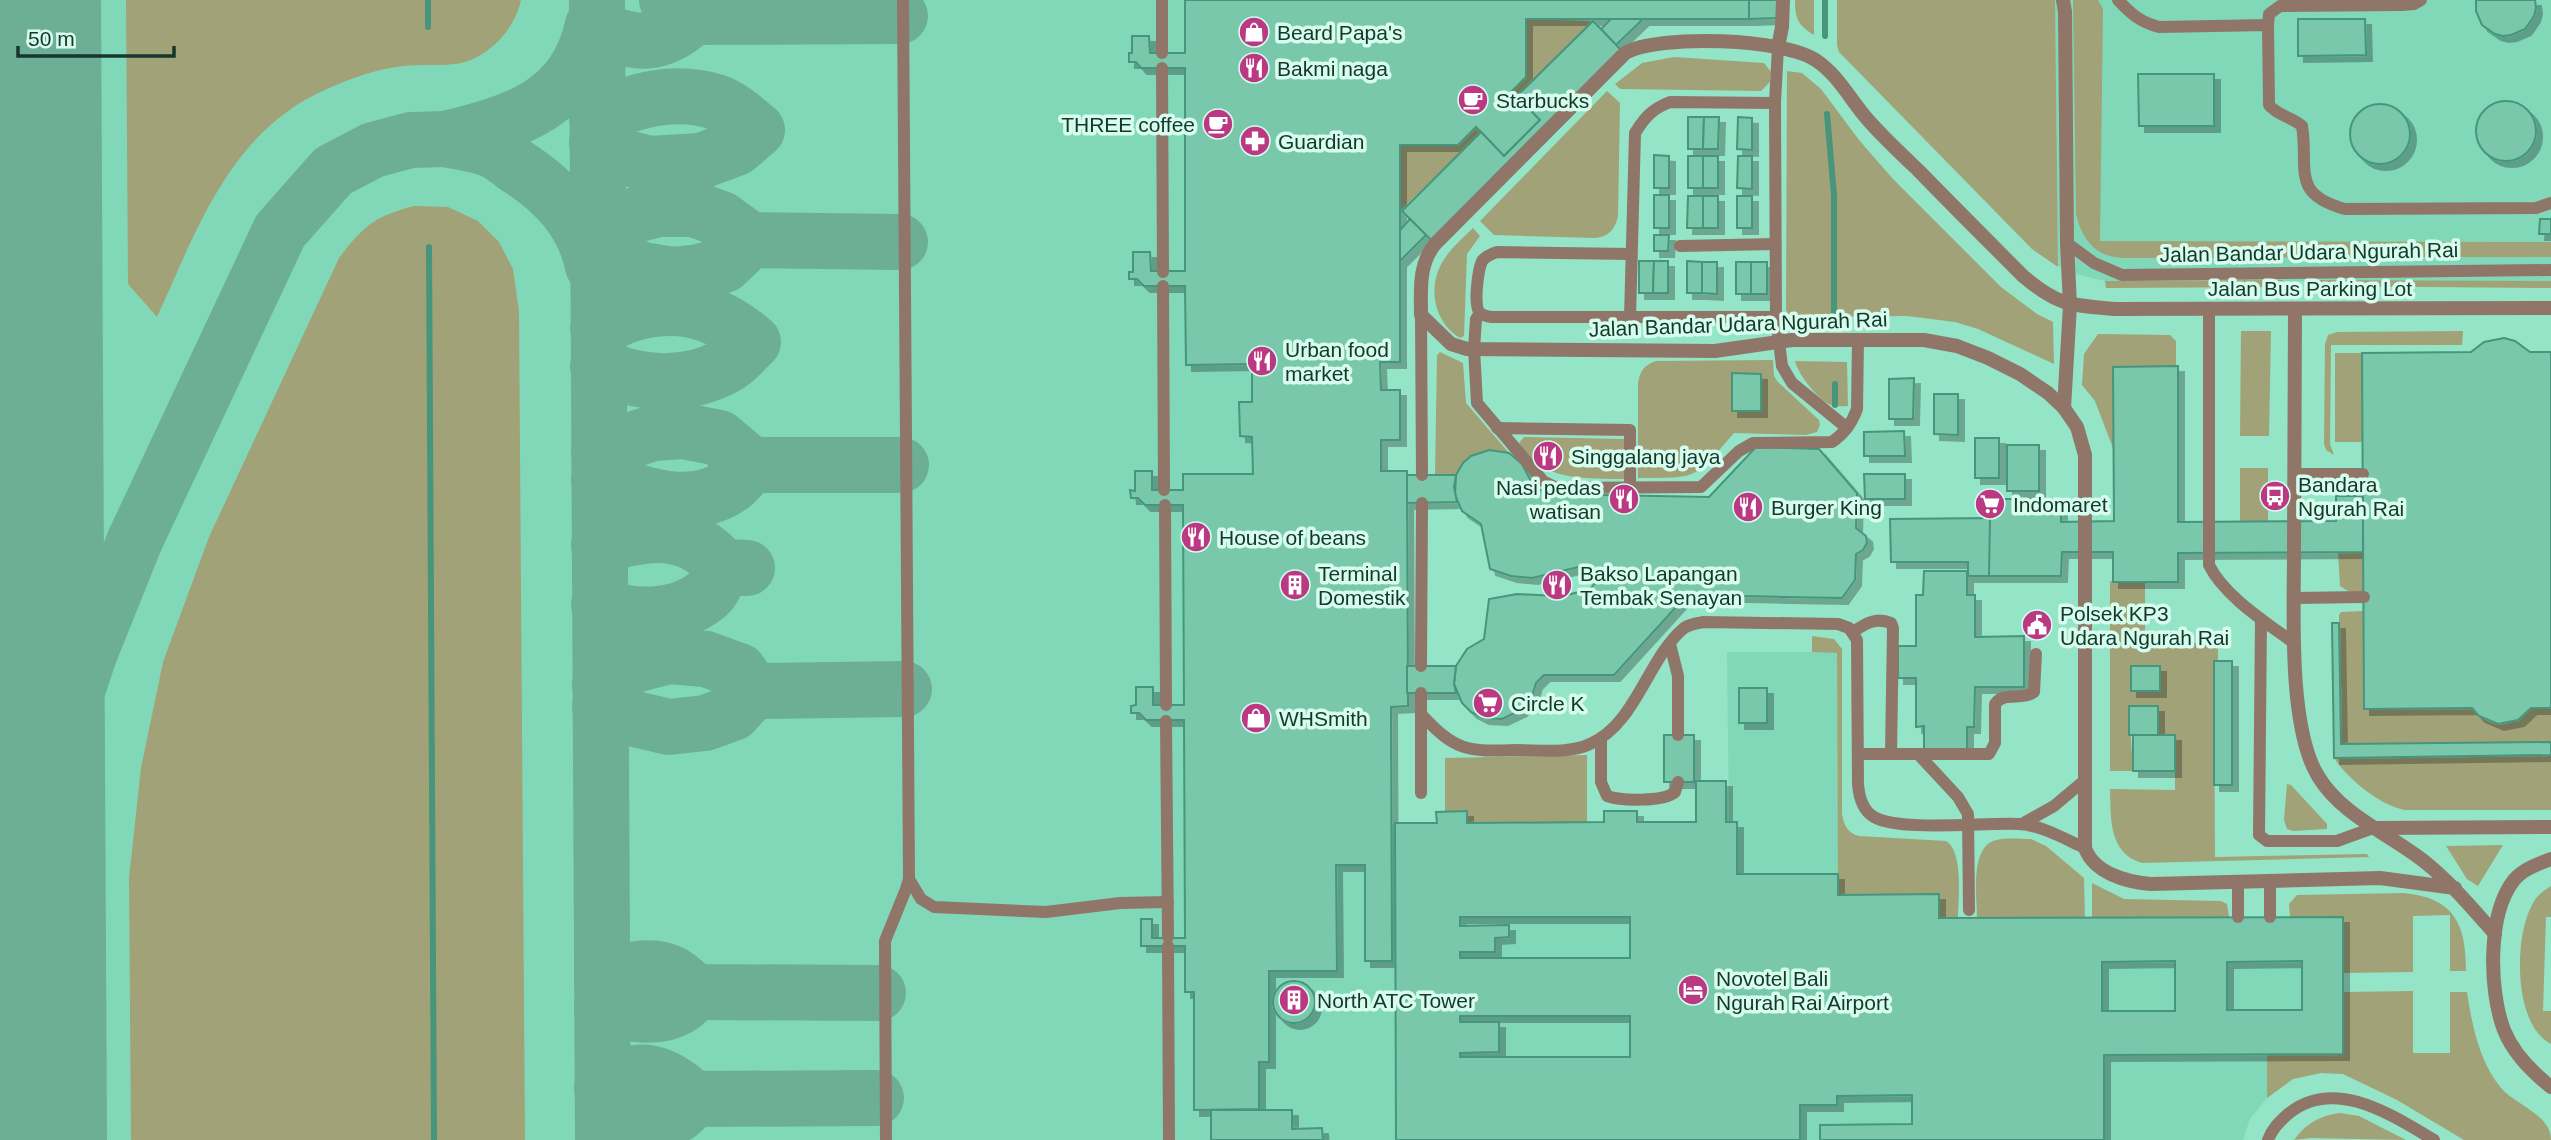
<svg xmlns="http://www.w3.org/2000/svg" width="2551" height="1140" viewBox="0 0 2551 1140" font-family="Arial,sans-serif">
<style>
.built{fill:#80d8b9}
.green{fill:#a1a278}
.lines{fill:none;stroke-linecap:round;stroke-linejoin:round}
.stream{stroke:#47957b;stroke-width:6}
.taxiway{stroke:#6cae96;stroke-width:56}
.runway{stroke:#6cae96;stroke-width:140}
.building{fill:#7ac8ac;stroke:#45967b;stroke-width:2;fill-rule:evenodd;filter:url(#shadow)}
.service{stroke:#907668;stroke-width:12}
.minor{stroke:#907668;stroke-width:14}
.tertiary{stroke:#907668;stroke-width:14}
.labels{text-anchor:middle;dominant-baseline:central;stroke-width:7;stroke-linejoin:round;paint-order:stroke}
.poi-label{font-size:21px;fill:#15372c;stroke:#d5fced;text-anchor:start}
.street-label{font-size:21px;fill:#15372c;stroke:#d5fced}
</style>
<defs>
<filter id="shadow"><feDropShadow dx="6" dy="6" stdDeviation="0" flood-color="#0004"/></filter>
</defs>
<rect width="100%" height="100%" fill="#94e4c7"/>
<g class="built">
<path d="M0,0H1749V19H1527L1526,77L1512,91L1504,156L1476,128L1458,145H1400V362L1380,363L1381,390H1400V440H1381V471H1407L1408,706L1391,707V824L1436,823V812L1467,811V822H1604V811H1637V822H1729L1727,652H1837L1838,852L1952,918L2343,917V1074L2321,1073L2292,1079L2267,1098L2250,1119L2243,1140H0Z"/>
<path d="M1856,0H2551V281H2105L2068,272L2032,249Z"/>
</g>
<g class="green">
<path d="M126,0H521C515,30 487,59 456,64C439,66 421,64 403,66C377,69 351,78 327,89C230,131 198,228 157,317L128,284Z"/>
<path d="M1795,0H1814V35C1798,25 1795,19 1795,0Z"/>
<path d="M1837,0H2055L2058,267L2032,249L1839,52L1837,45Z"/>
<path d="M2073,0H2098L2103,9L2100,241L2551,242V257L2123,258C2096,257 2082,240 2076,214Z"/>
<path d="M1526,19L1593,21L1517,96L1512,91L1526,76Z"/>
<path d="M1674,57L1764,63L1771,72L1770,82L1761,91L1620,89L1615,84L1642,63Z"/>
<path d="M1787,71L1802,73L1821,89L1859,140L1893,179L2001,287L2037,314L2053,322L2054,364L1978,329L1955,322L1907,316L1790,317L1786,310Z"/>
<path d="M1607,91L1620,103L1618,216C1615,229 1609,237 1595,238L1494,235L1480,221Z"/>
<path d="M1476,127L1481,132L1400,211V145H1458Z"/>
<path d="M414,206L448,207L478,221L499,242L513,269L519,311L525,1140H131L129,878L141,768L163,662L209,537L339,258C363,226 375,216 414,206Z"/>
<path d="M1473,228L1480,236L1467,254L1464,336L1460,338C1434,322 1427,287 1443,261C1451,248 1463,238 1473,228Z"/>
<path d="M2283,280L2281,287L2106,288L2105,281Z"/>
<path d="M2308,280L2551,281V288L2311,286Z"/>
<path d="M2241,331H2271L2269,436H2240Z"/>
<path d="M2463,331L2462,345H2331L2330,444L2334,455L2326,450L2324,444L2325,344L2328,335L2337,332Z"/>
<path d="M2098,334L2170,335L2176,341V366L2113,367V448L2095,401L2082,385L2084,354Z"/>
<path d="M1440,352L1463,363L1466,403L1509,453C1486,446 1467,453 1456,475H1435L1437,355Z"/>
<path d="M2335,353H2362L2363,442H2335Z"/>
<path d="M1773,360L1774,376L1777,381L1819,420L1820,425L1817,432L1806,435L1734,433C1694,479 1700,478 1638,478V383C1640,371 1644,365 1656,361Z"/>
<path d="M1795,361L1847,362L1848,406C1842,406 1836,407 1831,405C1818,400 1798,374 1795,361Z"/>
<path d="M1524,437L1625,439L1624,479C1586,478 1541,482 1519,443Z"/>
<rect x="2240" y="468" width="28" height="53"/>
<path d="M2338,552H2363L2364,592L2348,591L2340,586Z"/>
<path d="M2110,581L2145,582V631H2191L2192,643H2218V661L2214,662L2215,857L2367,854L2369,857L2142,863C2108,853 2111,818 2110,789L2175,790V736L2158,735L2157,706H2129L2133,771H2110Z"/>
<path d="M2364,611L2365,709L2472,708C2491,731 2513,728 2531,708H2551V742L2341,744L2339,615L2341,612Z"/>
<path d="M1812,636L1834,639L1842,649V814C1844,825 1847,833 1859,836L1946,841C1964,852 1958,899 1958,918H1939L1938,894L1838,895L1837,653L1812,652Z"/>
<path d="M1587,755V822L1467,823L1466,811L1445,812V758Z"/>
<path d="M2551,755V810H2404C2377,803 2349,780 2334,758Z"/>
<path d="M2287,784L2291,785L2327,824V829L2293,831L2287,829L2284,820Z"/>
<path d="M2031,839L2046,846L2084,878L2085,918H1977C1977,898 1970,850 1993,841C2004,837 2019,839 2031,839Z"/>
<path d="M2503,845L2478,886L2467,879L2446,846Z"/>
<path d="M2092,883L2124,899L2221,901L2227,904L2229,917L2092,918Z"/>
<path d="M2551,886V917H2546L2543,1011H2551V1044C2513,1025 2514,937 2532,905C2536,896 2543,891 2551,886Z"/>
<path d="M2404,893C2455,898 2466,925 2466,971H2450V915L2413,916V972L2343,973L2290,917L2289,904L2297,895Z"/>
<path d="M2413,991V1053H2450V992H2467C2472,1025 2479,1061 2501,1088C2516,1105 2551,1115 2551,1140H2464L2397,1100L2343,1074L2321,1073L2293,1079L2267,1098V1054H2343V992Z"/>
<path d="M2340,1113L2359,1116L2406,1140L2311,1138L2294,1140C2307,1123 2319,1116 2340,1113Z"/>
</g>
<g class="lines">
<g class="stream">
<path d="M428,0V27"/>
<path d="M1825,0V36"/>
<path d="M1827,114L1834,195V313"/>
<path d="M429,247L434,1140"/>
<path d="M1835,405V384"/>
</g>
<g class="taxiway">
<path d="M597,0L603,1140"/>
<path d="M693,17L900,16"/>
<path d="M593,25C576,104 516,122 446,139C460,142 475,144 489,149C498,152 508,160 516,166C554,190 584,221 593,266"/>
<path d="M597,29C635,45 661,48 693,17L667,0"/>
<path d="M597,142L627,158L650,164L701,161L736,148L757,130C745,120 731,107 716,102C673,89 636,100 597,117"/>
<path d="M598,233L624,218L659,209H694L721,219L750,240L900,242"/>
<path d="M598,252L642,270L673,275L700,272L724,265L750,240"/>
<path d="M598,328C610,323 622,316 634,313C681,301 717,311 753,342C744,350 735,362 724,367C685,388 637,384 598,366"/>
<path d="M599,451L653,433L684,431L719,438L751,465H901"/>
<path d="M599,480C640,494 692,514 732,485C739,479 745,471 751,465"/>
<path d="M599,545C649,533 686,524 723,567L747,568"/>
<path d="M599,605C632,619 677,619 706,596C714,591 718,576 723,567"/>
<path d="M0,680L12,662L35,592"/>
<path d="M600,685L631,666L669,656L706,659L739,671L753,691L904,689"/>
<path d="M600,707L639,720L669,727L705,723L733,713L753,691"/>
<path d="M36,900L42,805L54,760L90,652L135,540L280,231L333,171L373,150L411,140L446,139"/>
<path d="M602,980C623,971 650,962 673,974C681,979 688,986 695,992L878,993"/>
<path d="M602,1008C626,1013 656,1021 679,1007C685,1004 691,997 695,992"/>
<path d="M602,1088C640,1062 662,1071 694,1099L876,1098"/>
<path d="M603,1111C626,1118 653,1128 677,1115C683,1111 689,1104 694,1099"/>
</g>
<path class="runway" d="M31,0L37,1140"/>
</g>
<g class="building">
<path d="M1185,0H1749V19H1526V77L1512,91L1540,120L1504,156L1476,127L1458,145H1400V362H1380L1381,390H1400V440H1381V471H1407L1408,706L1391,707L1392,961H1365V865H1336L1337,971H1269V1062H1259V1109L1194,1110V992H1185V946H1141V919H1152V938H1185L1184,720H1146L1139,713H1131V706L1136,705V687H1153V705H1184L1183,505H1145L1138,498H1131L1130,490L1135,491V471H1152V490H1183V474H1253L1252,437L1240,436L1239,402H1252V364L1186,365L1185,286H1144L1137,279H1129V272H1133V252H1150L1151,271H1185V68H1141L1136,62H1129V53H1132V36H1149L1150,53H1185Z"/>
<path d="M1749,0H1777V18L1749,19Z"/>
<path d="M2476,0H2535L2536,8L2534,16L2525,29L2511,35L2503,36L2495,34L2482,25L2476,11Z"/>
<path d="M1611,19H1643L1616,45L1601,29Z"/>
<path d="M2298,19H2365L2366,55L2298,56Z"/>
<path d="M1593,21L1623,52L1433,242L1402,211L1481,132L1504,156L1540,120L1517,96Z"/>
<path d="M2138,74H2214V126H2139Z"/>
<circle cx="2506" cy="131" r="30"/>
<circle cx="2380" cy="134" r="30"/>
<path d="M1688,117H1704L1703,149H1688Z"/>
<path d="M1704,117H1719L1718,149H1703Z"/>
<path d="M1738,117L1752,118V150L1737,149Z"/>
<path d="M1654,155L1669,156V188H1654Z"/>
<rect x="1688" y="156" width="15" height="32"/>
<rect x="1703" y="156" width="15" height="32"/>
<path d="M1738,156H1752V189L1737,188Z"/>
<rect x="1654" y="195" width="15" height="33"/>
<path d="M1688,196H1703V228H1687Z"/>
<rect x="1703" y="196" width="15" height="32"/>
<rect x="1737" y="196" width="15" height="32"/>
<path d="M1410,219L1426,235L1400,261V230Z"/>
<path d="M2540,219H2551V234H2539Z"/>
<path d="M1654,235H1669L1668,251H1654Z"/>
<path d="M1639,261H1654L1653,293H1639Z"/>
<path d="M1654,261H1668V293H1653Z"/>
<path d="M1687,261L1702,262V293H1687Z"/>
<path d="M1702,262H1717V294L1702,293Z"/>
<rect x="1736" y="262" width="15" height="32"/>
<rect x="1751" y="262" width="16" height="32"/>
<path d="M2504,338L2515,341L2530,352H2551V708H2531L2518,720L2498,724L2479,716L2472,708L2364,709L2362,353L2471,352L2484,342Z"/>
<path d="M2178,366V522L2336,521V496H2363V552L2178,553V582H2113V552H2062L2061,576H1989V499H2061V522L2114,521L2113,367Z"/>
<path d="M1732,373L1761,374V411H1732Z"/>
<path d="M1914,378L1913,419H1889V379Z"/>
<path d="M1934,394H1958V435L1934,434Z"/>
<path d="M1904,431L1905,456H1864V432Z"/>
<rect x="1975" y="438" width="24" height="40"/>
<rect x="2007" y="445" width="32" height="46"/>
<path d="M1756,447L1819,449L1857,493L1856,528L1866,536L1867,543L1863,550L1856,554L1855,580L1842,598L1687,595L1614,675H1544L1536,683L1533,693L1521,710L1502,719L1483,718L1471,712L1462,703L1454,684L1456,666L1467,649L1484,639L1489,599L1517,594L1559,596L1571,594L1590,589L1596,582L1597,577L1593,567L1587,565L1532,578L1511,576L1490,569L1481,524L1462,511L1455,495L1456,475L1463,463L1471,456L1489,450L1509,453L1522,464L1534,487L1549,494L1709,497Z"/>
<path d="M1864,474H1905V499H1865Z"/>
<path d="M1407,475H1456L1454,487L1457,502L1407,503Z"/>
<path d="M1990,518L1989,576H1968V562H1891L1890,519Z"/>
<path d="M1924,571H1967V595H1975V637L2024,636V687H1975L1974,727H1967V751H1924V726L1916,727V678H1898V646H1916V595H1923Z"/>
<path d="M2332,623H2339L2341,744L2551,742V755L2334,758Z"/>
<rect x="2214" y="661" width="18" height="124"/>
<path d="M1407,666H1456L1454,684L1456,693H1407Z"/>
<rect x="2131" y="666" width="29" height="25"/>
<rect x="1739" y="688" width="28" height="35"/>
<rect x="2129" y="706" width="29" height="29"/>
<rect x="1664" y="735" width="30" height="47"/>
<rect x="2133" y="735" width="42" height="36"/>
<path d="M1696,781H1726V822H1737V874H1838V895L1939,894V918L2343,917V1054L2104,1055V1140H1820V1125L1912,1124V1095L1837,1096V1105H1800V1140H1396L1395,823H1437L1436,812L1467,811V823L1604,822V811H1637V822H1696ZM1460,917H1630V958H1460V952H1495V938L1509,937V925L1460,926ZM2175,961V1011H2102V962ZM2302,961V1010H2227V962ZM1460,1016H1630V1057H1460V1053L1499,1052V1022H1460Z"/>
<circle cx="1294" cy="1002" r="21"/>
<path d="M1211,1110H1292V1129L1322,1128L1323,1140H1211Z"/>
</g>
<g class="lines">
<g class="service">
<path d="M2118,0C2131,14 2140,22 2159,27L2268,25L2269,105C2278,116 2292,117 2302,126C2309,169 2290,194 2345,209L2536,208L2551,203"/>
<path d="M2268,25L2269,14L2280,6L2402,5L2414,4L2421,0"/>
<path d="M1778,47L1775,103L1776,317L1782,366L1792,383L1847,428"/>
<path d="M1162,53V0"/>
<path d="M1162,68L1163,272"/>
<path d="M2067,243L2094,263L2122,275L2551,270"/>
<path d="M1680,246L1775,244"/>
<path d="M1631,254L1497,252C1491,254 1486,256 1482,261C1478,270 1473,307 1480,313C1483,316 1488,316 1491,317H1776"/>
<path d="M1163,286L1164,490"/>
<path d="M2209,309V565C2224,596 2267,623 2294,643"/>
<path d="M1480,313L1476,319L1474,349L1477,403L1543,481L1557,488L1701,487L1739,451L1753,443L1832,442C1844,434 1852,423 1857,409L1858,340"/>
<path d="M1421,315L1422,475"/>
<path d="M1630,318L1635,133C1645,117 1652,109 1670,102L1775,103"/>
<path d="M1497,428L1630,430V488"/>
<path d="M2294,474H2363"/>
<path d="M1165,505L1166,705"/>
<path d="M2294,598L2364,597"/>
<path d="M2261,619L2259,835L2267,841H2337L2373,828"/>
<path d="M1853,632C1866,623 1876,617 1891,623L1893,628L1891,754H1989L1995,743V704C2004,691 2022,701 2034,692L2036,654"/>
<path d="M1670,644L1678,676V735"/>
<path d="M1421,666L1422,503"/>
<path d="M1421,714C1455,751 1467,752 1516,750C1539,750 1569,754 1590,744C1637,723 1647,659 1684,628C1690,624 1698,623 1704,622L1838,624L1849,628L1857,640L1858,784C1859,797 1862,810 1874,817C1900,832 1986,822 2019,824C2041,825 2065,839 2085,848"/>
<path d="M1166,721L1168,937"/>
<path d="M1601,738V782L1607,796C1621,801 1664,802 1675,792L1678,782"/>
<path d="M1858,754H1891"/>
<path d="M1918,754L1958,797L1968,814L1969,910"/>
<path d="M1421,793V693"/>
<path d="M2022,824L2054,806L2085,780"/>
<path d="M909,879L921,899L934,907L1046,912L1120,903L1168,902"/>
<path d="M2238,883V917"/>
<path d="M2270,917V883"/>
<path d="M1168,946L1169,1140"/>
<path d="M886,1140L885,941L906,889L909,879L903,0"/>
<path d="M2268,1140C2272,1129 2279,1122 2288,1114C2334,1076 2392,1115 2434,1140"/>
</g>
<g class="minor">
<path d="M2063,0L2065,12L2067,243L2070,305L2064,408"/>
<path d="M1778,47L1782,27L1783,0"/>
<path d="M2295,309C2295,390 2294,471 2294,552C2294,610 2288,727 2318,776C2342,816 2390,834 2425,862C2451,883 2472,908 2495,934"/>
<path d="M2374,828L2551,827"/>
<path d="M2455,888L2380,878L2151,884C2126,882 2094,873 2085,848V455L2077,427L2064,408L2048,393L2020,374L1988,358L1957,346L1924,340H1792L1715,351L1467,349L1451,344L1421,315C1421,289 1418,264 1436,243L1625,53C1659,34 1785,38 1817,61C1839,76 1851,101 1869,121C1884,138 1901,154 1918,170C1953,206 1988,241 2023,276C2058,306 2071,305 2115,309L2551,308"/>
</g>
<path class="tertiary" d="M2551,859C2538,864 2523,869 2514,880C2487,914 2489,991 2504,1030C2513,1053 2532,1072 2551,1087"/>
</g>
<defs>
<g id="shop-disc" transform="scale(1.575)"><circle r="9.5" fill="#bb3983" stroke="#d5fced"/><path d="M-5-2.5h2.3a2.7 3.5 0 0 1 5.4 0H5L5.5 6h-11ZM-1.5-2.5h3a1.5 2.3 0 0 0-3 0Z" fill="#fff"/></g>
<g id="restaurant-disc" transform="scale(1.575)"><circle r="9.5" fill="#bb3983" stroke="#d5fced"/><path d="M-5-6h1v4h1v-4h1v4h1v-4h1v5L-1.5 .5V6h-2V.5L-5-1ZM5-6V6H3V1.5H1.5Q1.5-4 5-6Z" fill="#fff"/></g>
<g id="cafe-disc" transform="scale(1.575)"><circle r="9.5" fill="#bb3983" stroke="#d5fced"/><path d="M-5.5-4.5H6V0H3Q3 3.5 0 3.5H-2.5Q-5.5 3.5-5.5 0ZM3-3.2v2h1.7v-2ZM-6 4.5H4V6H-6Z" fill="#fff"/></g>
<g id="pharmacy-disc" transform="scale(1.575)"><circle r="9.5" fill="#bb3983" stroke="#d5fced"/><path d="M-2-6h4v4h4v4h-4v4h-4v-4h-4v-4h4Z" fill="#fff"/></g>
<g id="bus-disc" transform="scale(1.575)"><circle r="9.5" fill="#bb3983" stroke="#d5fced"/><path d="M-5-6H5V4H4V6H2V4H-2V6H-4V4H-5ZM-3.5-4V0h7V-4ZM-3.5 1.2v1.5H-2V1.2ZM2 1.2v1.5H3.5V1.2Z" fill="#fff"/></g>
<g id="supermarket-disc" transform="scale(1.575)"><circle r="9.5" fill="#bb3983" stroke="#d5fced"/><path d="M-6-5.5h2.5l.6 2H6L4.5 2H-2.5L-4.4-4H-6ZM-1.5 3.2a1.3 1.3 0 1 0 .1 0ZM3 3.2a1.3 1.3 0 1 0 .1 0Z" fill="#fff"/></g>
<g id="building-disc" transform="scale(1.575)"><circle r="9.5" fill="#bb3983" stroke="#d5fced"/><path d="M-4-6H4V6H1V3H-1V6H-4ZM-2.5-4.3h1.7v1.8h-1.7ZM.8-4.3h1.7v1.8H.8ZM-2.5-1h1.7V.8h-1.7ZM.8-1h1.7V.8H.8Z" fill="#fff"/></g>
<g id="civic-disc" transform="scale(1.575)"><circle r="9.5" fill="#bb3983" stroke="#d5fced"/><path d="M-.6-6.5H3V-4.5H.6V-3L4-1V1h2V6H-6V1h2V-1L-.6-3ZM-1.2 2.5V6h2.4V2.5Z" fill="#fff"/></g>
<g id="hotel-disc" transform="scale(1.575)"><circle r="9.5" fill="#bb3983" stroke="#d5fced"/><path d="M-6-4.5h1.5V1H6V5H4.5V3h-9V5H-6ZM-4 0a1.8 1.8 0 1 1 3.6 0ZM.5 0V-2.5h3Q6-2.5 6 0Z" fill="#fff"/></g>
</defs>
<g fill-rule="evenodd">
<use href="#shop-disc" x="1254" y="32"/>
<use href="#restaurant-disc" x="1254" y="68"/>
<use href="#cafe-disc" x="1473" y="100"/>
<use href="#cafe-disc" x="1218" y="124"/>
<use href="#pharmacy-disc" x="1255" y="141"/>
<use href="#restaurant-disc" x="1262" y="361"/>
<use href="#restaurant-disc" x="1548" y="456"/>
<use href="#bus-disc" x="2275" y="496"/>
<use href="#restaurant-disc" x="1624" y="499"/>
<use href="#supermarket-disc" x="1990" y="504"/>
<use href="#restaurant-disc" x="1748" y="507"/>
<use href="#restaurant-disc" x="1196" y="537"/>
<use href="#building-disc" x="1295" y="585"/>
<use href="#restaurant-disc" x="1557" y="585"/>
<use href="#civic-disc" x="2037" y="625"/>
<use href="#supermarket-disc" x="1488" y="703"/>
<use href="#shop-disc" x="1256" y="718"/>
<use href="#hotel-disc" x="1693" y="990"/>
<use href="#building-disc" x="1294" y="1000"/>
</g>
<g class="labels">
<g class="poi-label">
<text x="1277" y="32">Beard Papa's</text>
<text x="1277" y="68">Bakmi naga</text>
<text x="1496" y="100">Starbucks</text>
<text x="1195" y="124" text-anchor="end">THREE coffee</text>
<text x="1278" y="141">Guardian</text>
<text x="1285" y="349">Urban food<tspan x="1285" dy="24">market</tspan></text>
<text x="1571" y="456">Singgalang jaya</text>
<text x="2298" y="484">Bandara<tspan x="2298" dy="24">Ngurah Rai</tspan></text>
<text x="1601" y="487" text-anchor="end">Nasi pedas<tspan x="1601" dy="24">watisan</tspan></text>
<text x="2013" y="504">Indomaret</text>
<text x="1771" y="507">Burger King</text>
<text x="1219" y="537">House of beans</text>
<text x="1318" y="573">Terminal<tspan x="1318" dy="24">Domestik</tspan></text>
<text x="1580" y="573">Bakso Lapangan<tspan x="1580" dy="24">Tembak Senayan</tspan></text>
<text x="2060" y="613">Polsek KP3<tspan x="2060" dy="24">Udara Ngurah Rai</tspan></text>
<text x="1511" y="703">Circle K</text>
<text x="1279" y="718">WHSmith</text>
<text x="1716" y="978">Novotel Bali<tspan x="1716" dy="24">Ngurah Rai Airport</tspan></text>
<text x="1317" y="1000">North ATC Tower</text>
</g>
<g class="street-label">
<text transform="translate(2309 252) rotate(-1)">Jalan Bandar Udara Ngurah Rai</text>
<text x="2310" y="288">Jalan Bus Parking Lot</text>
<text transform="translate(1738 324) rotate(-2)">Jalan Bandar Udara Ngurah Rai</text>
</g>
</g>
<path d="M18 46v10h156v-10" fill="none" stroke="#15372c" stroke-width="3.5"/>
<text x="28" y="46" font-size="21" fill="#15372c" stroke="#d5fced" stroke-width="5" paint-order="stroke">50 m</text>
</svg>
